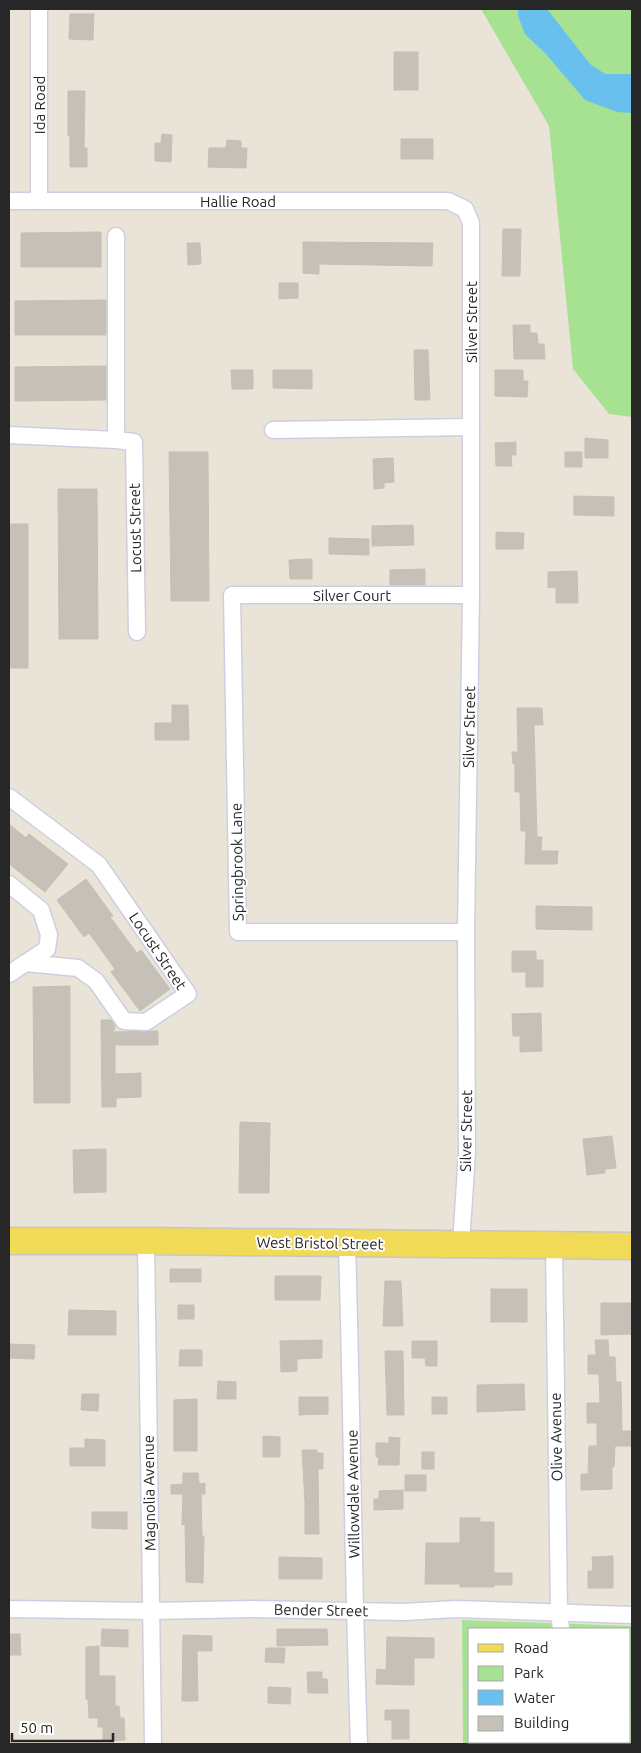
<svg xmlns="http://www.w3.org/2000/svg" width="641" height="1753" viewBox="0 0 641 1753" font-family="Ubuntu,sans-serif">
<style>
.green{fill:#a7e293;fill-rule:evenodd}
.pitch{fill:#bbe98e}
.water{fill:#69bfee}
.building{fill:#c5c1b8;stroke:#c5c0b2}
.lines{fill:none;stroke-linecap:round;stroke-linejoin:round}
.street-casing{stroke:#cdcfe1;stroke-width:19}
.primary-casing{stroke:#c7c7c7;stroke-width:29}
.street{stroke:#fff;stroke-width:16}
.primary{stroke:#f0da56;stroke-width:26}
.labels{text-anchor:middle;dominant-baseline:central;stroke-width:4;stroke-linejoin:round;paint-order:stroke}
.street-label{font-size:15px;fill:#272727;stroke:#fff}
</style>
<rect width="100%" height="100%" fill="#eae4d8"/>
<g class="green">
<path d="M481,9H632V417L609,414L573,369L549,126Z"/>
<path d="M462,1620L632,1626V1744H463ZM470,1629H630V1742H470Z"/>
</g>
<path class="pitch" d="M630,1711H632V1744H476V1742H630Z"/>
<path class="water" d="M518,9H547L590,64L605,74H632V113L617,112L585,100L546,54L525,34L518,16Z"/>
<g class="building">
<path d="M70,14H94L93,40L69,39Z"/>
<rect x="394" y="52" width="24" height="38"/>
<path d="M68,91H85L84,148H87V167H70V135L68,136Z"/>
<path d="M162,134L172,135L171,162L155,161V143H161Z"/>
<rect x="401" y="139" width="32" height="20"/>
<path d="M227,140L241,141V148H247L246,168L208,167L209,148H226Z"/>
<path d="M503,229H521L520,276H502Z"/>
<path d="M101,232V267H21V233Z"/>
<path d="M303,242L433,243L432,266L319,264V274L303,273Z"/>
<path d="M187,243H200L201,264L188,265Z"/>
<path d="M279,283H298V298L279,299Z"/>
<path d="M106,300V335H15V301Z"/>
<path d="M513,325H530V333H537L538,344H544L545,359H514Z"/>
<path d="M414,350H428L430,400H415Z"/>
<path d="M106,366V400L15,401V367Z"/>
<path d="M231,370H253V389H232Z"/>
<path d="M273,370H312V389L273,388Z"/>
<path d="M495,370H523V381H528L527,397L495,396Z"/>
<path d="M585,438L608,440V458H585Z"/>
<path d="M516,442V455H511L512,466H496L495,443Z"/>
<path d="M169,452H208L209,601H171Z"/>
<rect x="565" y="452" width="17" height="15"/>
<path d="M393,458L394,482L384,483V488L374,489L373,459Z"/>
<path d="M58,489H97L98,639H59Z"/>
<path d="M574,496L614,497V516L574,515Z"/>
<rect x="9" y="524" width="19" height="144"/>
<path d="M413,525L414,545L372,546V526Z"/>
<path d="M496,532L524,533L523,549H496Z"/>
<path d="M329,538L369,539V555L329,554Z"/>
<path d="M312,559V579H290L289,560Z"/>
<path d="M425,569V585H390V570Z"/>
<path d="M577,571L578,603H556V587L548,588V572Z"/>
<path d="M172,705H188L189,740H155V723H172Z"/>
<path d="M517,708H542L543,725H534L537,837H542L541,851H558L557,864H525L526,831H521L520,792H515V764H513L512,752H518Z"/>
<path d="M9,824L26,838L29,834L68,864L45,892L9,864Z"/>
<path d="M86,879L113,916L110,917L137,953L141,950L170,989L140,1011L111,972L115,969L89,933L84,937L57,900Z"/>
<path d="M536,906L592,907V930L536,929Z"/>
<path d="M512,951H536V960H543V987H526V972H512Z"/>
<path d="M70,986V1103H34L33,987Z"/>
<path d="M541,1013L542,1051L520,1052V1036H513L512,1014Z"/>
<path d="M101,1020H111L115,1026V1029L112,1032L158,1031V1045H115V1074L141,1073V1097L116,1098V1107H102Z"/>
<path d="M240,1122L270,1123L269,1193H239Z"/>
<path d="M612,1136L616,1168L605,1169V1173L587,1175L583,1139Z"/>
<path d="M106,1149V1192L74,1193L73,1150Z"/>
<rect x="170" y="1269" width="31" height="13"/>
<path d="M275,1276H321L320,1300H275Z"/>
<path d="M385,1281H401L403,1326H383Z"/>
<rect x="491" y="1289" width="36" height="33"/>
<path d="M601,1303H632V1334L601,1335Z"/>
<rect x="178" y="1305" width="16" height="14"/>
<path d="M69,1310L116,1311V1335H68Z"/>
<path d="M322,1340V1358L297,1359V1371L281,1372L280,1341Z"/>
<path d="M595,1340H608L609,1357H615L616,1382H621L622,1431H632V1446H615L614,1467H612V1489L581,1490V1474H588L589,1446H597V1423H587V1403H600L599,1374H588V1355H596Z"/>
<path d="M412,1341H437V1366H426L425,1358H412Z"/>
<path d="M10,1344L35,1345L34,1359L9,1358Z"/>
<path d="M180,1350H202V1366H179Z"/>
<path d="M385,1351H403L404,1415H387Z"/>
<path d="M218,1381L236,1382V1399H217Z"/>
<path d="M524,1384L525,1410L477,1412V1385Z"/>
<path d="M82,1394H99L98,1411L81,1410Z"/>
<path d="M299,1397H328V1414L299,1415Z"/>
<rect x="432" y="1397" width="15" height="17"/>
<path d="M197,1399V1451H174V1400Z"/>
<path d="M263,1436L280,1437V1457H263Z"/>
<path d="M389,1437L400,1438L399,1465H378L379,1457H376V1443H389Z"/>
<path d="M85,1439L105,1440V1466H70V1448H85Z"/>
<path d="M302,1450H317V1453H323V1469H318L319,1534H305V1502Z"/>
<rect x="422" y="1452" width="12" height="17"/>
<path d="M183,1473H198L199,1484L205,1483V1494H201L202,1536H204L203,1583L186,1582L185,1524L182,1525L183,1494H171V1485L183,1484Z"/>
<rect x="405" y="1475" width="21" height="16"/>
<path d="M403,1490V1509L374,1510V1499H379V1491Z"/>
<path d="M92,1512H127V1529L92,1528Z"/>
<path d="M460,1518H480V1522H494V1573H512V1585H494V1587H460V1584H425L426,1543H460Z"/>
<path d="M613,1556V1588H588V1571H593L592,1557Z"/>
<path d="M279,1557L322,1558V1579H279Z"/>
<path d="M102,1629L128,1630V1647L101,1646Z"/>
<path d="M277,1629H327L328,1645L277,1646Z"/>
<path d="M9,1634H20L21,1655H9Z"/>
<path d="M183,1635L212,1636V1651H197L198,1701H182Z"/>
<path d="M387,1637L434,1638V1658H414V1685L376,1684L377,1669L386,1670Z"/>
<path d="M99,1646V1676H115V1706H119L120,1718H124L125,1740L103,1741V1727H98V1718H89L88,1699H86V1647Z"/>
<path d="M266,1648H285L284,1663L265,1662Z"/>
<path d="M307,1672H322V1679H327L328,1693H308Z"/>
<path d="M268,1687L291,1688L290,1704L268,1703Z"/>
<path d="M385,1710H409V1739H392V1720H385Z"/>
</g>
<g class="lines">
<g class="street-casing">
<g id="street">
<path d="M9,201H448L465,209L471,223V595L466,932L467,1152L461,1245"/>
<path d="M39,201V9"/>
<path d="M116,236V440L134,442L137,632"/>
<path d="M273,430L471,427"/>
<path d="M9,435L116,440"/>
<path d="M9,797L99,865L188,994L146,1022L124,1021L96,981L78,968L25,963"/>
<path d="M9,884L41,910L49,935L47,949L9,974"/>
<path d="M466,932H238L232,595H471"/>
<path d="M146,1241L153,1744"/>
<path d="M347,1244C352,1411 353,1577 359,1744"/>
<path d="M554,1246L559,1611L561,1629"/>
<path d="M9,1609L151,1611L253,1609L404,1612L456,1609L632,1615"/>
</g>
</g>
<g class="primary-casing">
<path id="primary" d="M9,1241H146L632,1246"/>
</g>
<use href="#street" class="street"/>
<use href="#primary" class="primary"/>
</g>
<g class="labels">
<g class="street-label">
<text transform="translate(39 105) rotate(-90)">Ida Road</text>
<text x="238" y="201">Hallie Road</text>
<text transform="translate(471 322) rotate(-90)">Silver Street</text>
<text transform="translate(135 528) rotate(-91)">Locust Street</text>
<text x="352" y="595">Silver Court</text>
<text transform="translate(469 727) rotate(-89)">Silver Street</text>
<text transform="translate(237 862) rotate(-91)">Springbrook Lane</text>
<text transform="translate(158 951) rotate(56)">Locust Street</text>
<text transform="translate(466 1131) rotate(-89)">Silver Street</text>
<text transform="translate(320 1243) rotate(1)">West Bristol Street</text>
<text transform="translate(556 1437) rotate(-91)">Olive Avenue</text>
<text transform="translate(149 1493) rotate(-91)">Magnolia Avenue</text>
<text transform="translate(353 1494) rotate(-91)">Willowdale Avenue</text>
<text transform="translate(321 1610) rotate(1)">Bender Street</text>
</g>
</g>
<rect width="641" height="1753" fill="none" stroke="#272727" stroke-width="20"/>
<rect x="468" y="1628" width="162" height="115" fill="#ffffff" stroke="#a9a9a9"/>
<rect x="478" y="1644" width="25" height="8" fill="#f0da56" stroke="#a9a9a9"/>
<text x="514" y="1653" font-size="15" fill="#272727">Road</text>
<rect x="478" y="1666" width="25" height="15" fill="#a7e293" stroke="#a9a9a9"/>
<text x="514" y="1678" font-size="15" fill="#272727">Park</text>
<rect x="478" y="1690" width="25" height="15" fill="#69bfee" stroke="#a9a9a9"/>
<text x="514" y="1703" font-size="15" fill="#272727">Water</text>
<rect x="478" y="1716" width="25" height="15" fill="#c5c1b8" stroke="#a9a9a9"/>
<text x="514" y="1728" font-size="15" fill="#272727">Building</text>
<path d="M12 1733v8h101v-8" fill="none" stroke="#272727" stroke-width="2.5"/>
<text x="20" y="1733" font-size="15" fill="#272727" stroke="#ffffff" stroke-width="4" paint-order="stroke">50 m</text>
</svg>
